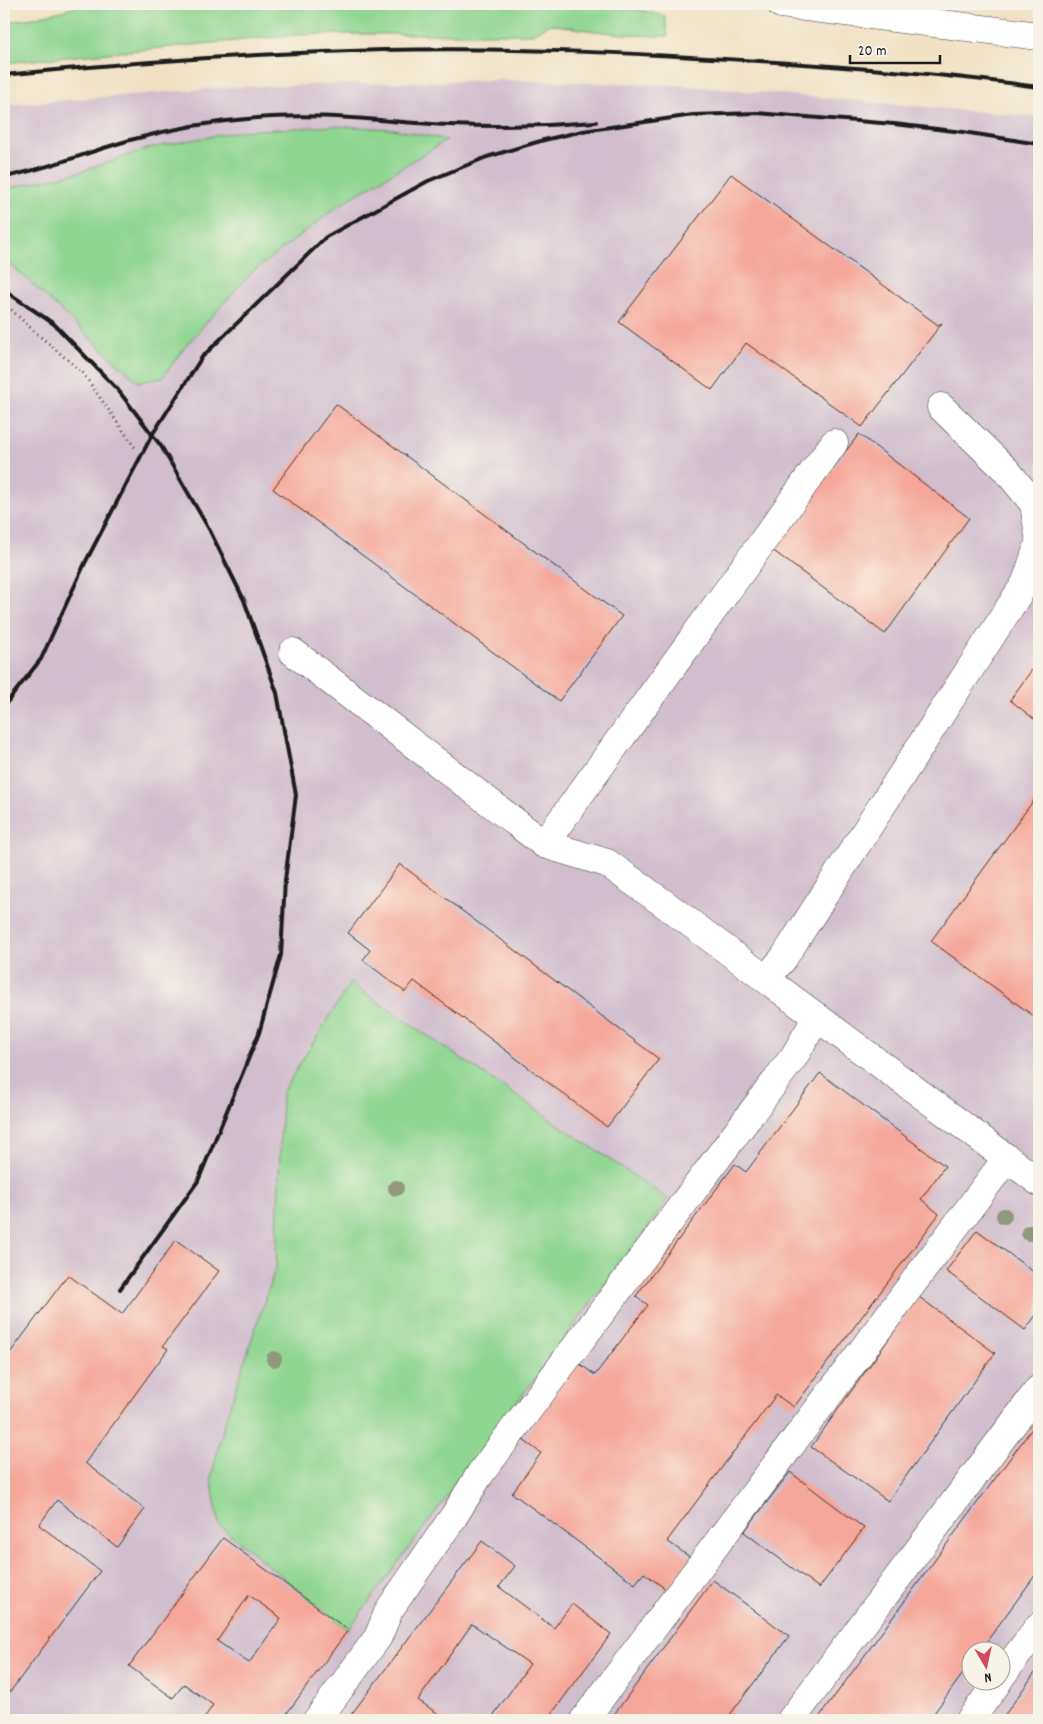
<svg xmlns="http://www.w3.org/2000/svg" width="1043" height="1724" viewBox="0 0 1043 1724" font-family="Dekko,sans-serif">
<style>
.industrial{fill:#d0bdcd;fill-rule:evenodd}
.green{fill:#8fd690;stroke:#567956}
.building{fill:#f5a799;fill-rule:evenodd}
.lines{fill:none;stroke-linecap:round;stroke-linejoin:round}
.minor-casing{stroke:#3c3a35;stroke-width:29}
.path{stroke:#3c3a35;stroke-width:3;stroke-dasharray:1 4;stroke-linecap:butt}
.minor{stroke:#fff;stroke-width:28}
.rail{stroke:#1c1c1c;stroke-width:4}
.tree{fill:#91987e}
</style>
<rect width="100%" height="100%" fill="#f7f3e8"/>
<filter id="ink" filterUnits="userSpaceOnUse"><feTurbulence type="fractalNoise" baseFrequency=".02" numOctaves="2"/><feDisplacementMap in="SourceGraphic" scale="10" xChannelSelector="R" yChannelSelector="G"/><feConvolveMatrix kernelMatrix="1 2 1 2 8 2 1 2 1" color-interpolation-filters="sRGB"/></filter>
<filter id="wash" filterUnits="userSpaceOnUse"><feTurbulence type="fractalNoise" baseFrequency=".0096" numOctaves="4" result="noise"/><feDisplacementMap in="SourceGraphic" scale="20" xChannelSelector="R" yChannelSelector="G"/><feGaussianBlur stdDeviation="1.12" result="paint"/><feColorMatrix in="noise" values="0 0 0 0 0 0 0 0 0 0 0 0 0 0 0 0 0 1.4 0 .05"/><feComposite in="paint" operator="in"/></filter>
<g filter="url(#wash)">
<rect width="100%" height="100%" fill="#f0e1c3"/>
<path class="industrial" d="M502,80L676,85L1039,117V1720H4V105L232,87ZM970,1652H1000V1682H970Z"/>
<g class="green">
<path d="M88,4H615L665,16L668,36C627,36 589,31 550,24L533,34H353L297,35L4,63V22L33,18Z"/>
<path d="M336,126L393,129L447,140L341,204L251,273L188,343L162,378L138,382L4,258V189L80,172L149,148L240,131Z"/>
<path d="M350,983L668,1199L348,1630L219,1525L211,1478L224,1424L276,1266L282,1093Z"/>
</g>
<g id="blocks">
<g class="building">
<path d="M731,174L938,325L942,323L862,427L746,343L712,390L619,322Z"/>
<path d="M336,404L622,616L559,701L273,489Z"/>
<path d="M859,434L969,518L885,634L771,549Z"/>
<path d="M1039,660V723L1010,700Z"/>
<path d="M1039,793V1020L931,941Z"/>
<path d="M400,864L659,1059L607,1127L414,981L405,992L363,960L370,950L348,933Z"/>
<path d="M820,1073L945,1166L921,1199L939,1214L794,1407L776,1395L667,1541L691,1558L667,1590L644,1573L635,1584L512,1493L541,1453L523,1440L577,1362L595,1375L648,1305L636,1296L735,1164L746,1172Z"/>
<path d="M977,1230L1039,1276V1311L1025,1330L946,1271Z"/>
<path d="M176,1240L219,1271L163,1346L168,1349L85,1463L145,1509L117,1547L57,1500L39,1525L100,1571L10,1692L4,1688V1361L68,1275L122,1314Z"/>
<path d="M919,1297L995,1353L888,1501L811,1447Z"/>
<path d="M1039,1419V1570L979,1652H970V1664L929,1720H817Z"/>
<path d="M790,1472L864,1528L819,1588L744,1532Z"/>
<path d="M223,1538L348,1630L282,1720H210L205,1717L213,1705L184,1684L173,1698L129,1666ZM249,1595L281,1618L249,1663L217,1641Z"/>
<path d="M482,1541L515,1566L499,1587L554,1628L572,1604L611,1634L547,1720H490L530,1664L472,1624L418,1700L447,1720H347Z"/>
<path d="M713,1580L789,1636L726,1720H610Z"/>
<path d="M1039,1667V1720H1001Z"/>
</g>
</g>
</g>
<g filter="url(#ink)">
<use href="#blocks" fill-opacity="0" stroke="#3c3a35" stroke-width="1"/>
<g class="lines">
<g class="minor-casing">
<g id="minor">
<path d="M781,4L1039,36"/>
<path d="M941,407L1007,471L1034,504L1039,536"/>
<path d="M293,652L544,844L607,863L666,905L1039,1182"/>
<path d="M544,844L834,443"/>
<path d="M766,979L783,959L1026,582L1039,543"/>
<path d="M1000,1678L1039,1626"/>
<path d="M317,1720L378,1637L389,1610L454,1516L480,1474L795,1055L817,1017"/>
<path d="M584,1720L1007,1158"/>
<path d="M791,1720L1039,1389"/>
<path d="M970,1720L998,1682"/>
</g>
</g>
<path class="path" d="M4,303L35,332L82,372L136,449"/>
<use href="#minor" class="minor"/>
<g class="rail">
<path d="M4,75C130,62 257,53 384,50C509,47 634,53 759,61C852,67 947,74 1039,87"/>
<path d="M4,177C47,169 88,152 130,140C171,129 215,121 257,118C321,112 385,122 449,125C498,127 547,126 596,122"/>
<path d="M4,290L54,324L118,390L161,446L209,529L244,600L277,693L296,795L285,880L281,955L259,1033L198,1181L120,1289"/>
<path d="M4,706L41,659L85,563L152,435L202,357L326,237L428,181L487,157L544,140L583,131L693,115L756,113L894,124L963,132L1039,144"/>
</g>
</g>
<g class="tree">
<circle cx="396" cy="1188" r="8"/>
<circle cx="1004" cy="1216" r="8"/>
<circle cx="1029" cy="1233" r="8"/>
<circle cx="274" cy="1359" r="8"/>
</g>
</g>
<rect width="1043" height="1724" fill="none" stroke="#f7f3e8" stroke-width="20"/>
<g transform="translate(986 1666) rotate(171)"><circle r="24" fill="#f7f3e8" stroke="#9f9d96"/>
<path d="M0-4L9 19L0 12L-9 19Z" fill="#d1495b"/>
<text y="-8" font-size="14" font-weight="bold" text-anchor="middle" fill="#1c1c1c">N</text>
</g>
<path d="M850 55v8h90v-8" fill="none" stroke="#1c1c1c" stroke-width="2.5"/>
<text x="858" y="55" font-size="15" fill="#1c1c1c" stroke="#f7f3e8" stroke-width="4" paint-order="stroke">20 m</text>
</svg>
